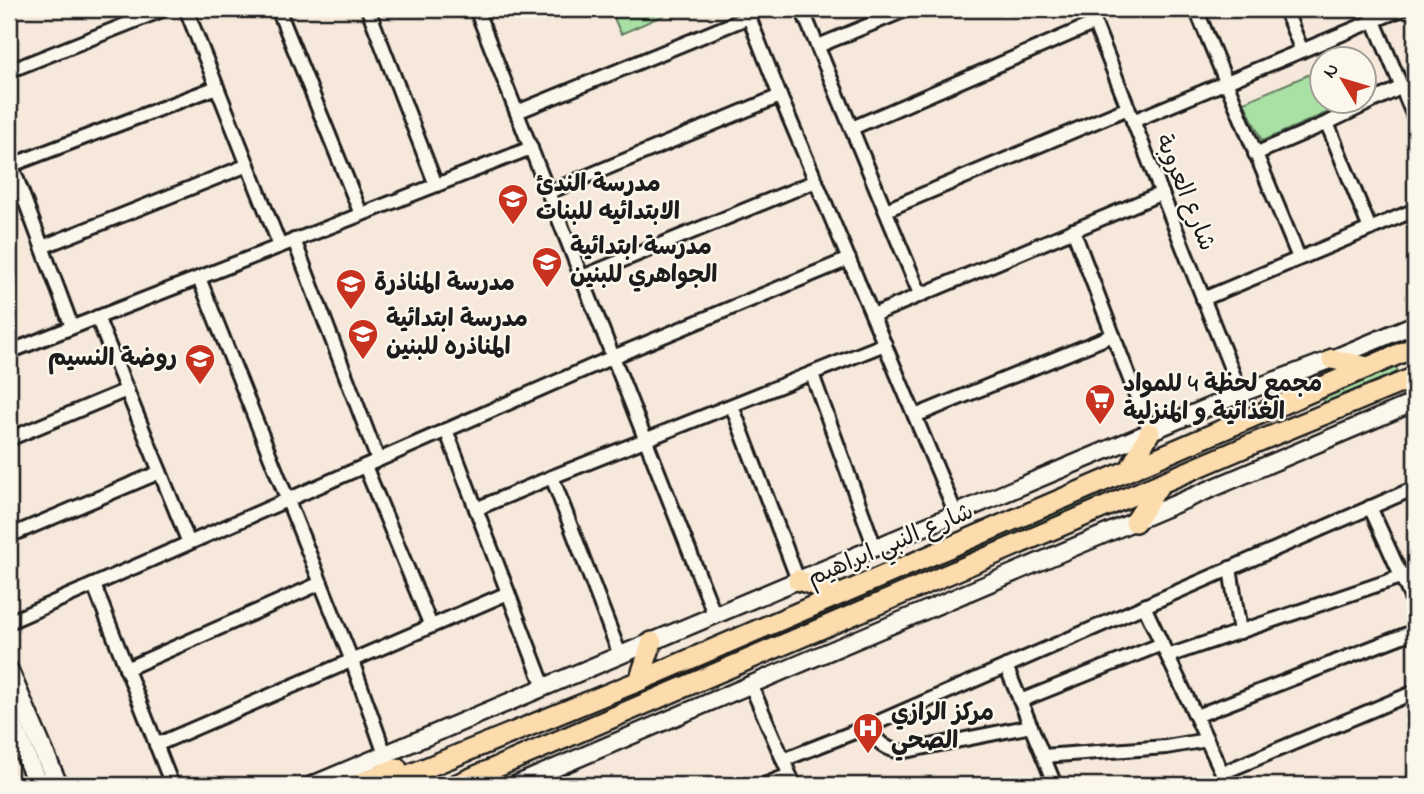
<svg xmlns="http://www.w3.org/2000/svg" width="1424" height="794" viewBox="0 0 1424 794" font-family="'Indie Flower','Playpen Sans Arabic',sans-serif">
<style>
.green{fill:#a9e1a4;stroke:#627e60;stroke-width:2}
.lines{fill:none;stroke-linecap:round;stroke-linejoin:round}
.minor-casing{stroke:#1c1c1c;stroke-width:18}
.tertiary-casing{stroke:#1c1c1c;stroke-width:21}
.secondary-casing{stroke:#1c1c1c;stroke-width:23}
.primary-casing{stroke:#1c1c1c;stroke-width:24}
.minor{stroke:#fbf7ec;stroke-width:12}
.tertiary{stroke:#fbf7ec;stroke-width:16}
.secondary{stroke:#fbf7ec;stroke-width:18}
.primary{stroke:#fcdcac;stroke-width:19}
.labels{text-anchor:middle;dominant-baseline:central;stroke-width:5;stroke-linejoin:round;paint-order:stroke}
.poi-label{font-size:24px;font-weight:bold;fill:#1c1c1c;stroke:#fbf7ec;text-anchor:start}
.street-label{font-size:24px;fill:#1c1c1c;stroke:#fbf7ec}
</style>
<rect width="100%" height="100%" fill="#f6e8da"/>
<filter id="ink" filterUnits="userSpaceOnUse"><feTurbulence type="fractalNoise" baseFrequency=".0143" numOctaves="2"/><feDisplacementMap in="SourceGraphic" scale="14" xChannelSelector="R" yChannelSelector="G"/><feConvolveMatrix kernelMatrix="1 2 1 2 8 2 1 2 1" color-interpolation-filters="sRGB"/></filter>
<g filter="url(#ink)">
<g class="green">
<path d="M610,9H670L671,12L621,34Z"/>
<path d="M1322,69V102H1351L1262,141L1244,102Z"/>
<path d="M1394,361L1398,372L1325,403L1319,392Z"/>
<path d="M1098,490L1101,498L1024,532L1020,523Z"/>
<path d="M1016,525L1020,534L953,562L949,553Z"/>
</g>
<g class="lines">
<g class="minor-casing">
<g id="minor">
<path d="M186,9L280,246"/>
<path d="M278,9L361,214"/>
<path d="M368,9L436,185"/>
<path d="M476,9L715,616"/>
<path d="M802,9L920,294"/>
<path d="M1089,9L1241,394"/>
<path d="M1196,9L1299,258"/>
<path d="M1285,9L1302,51"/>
<path d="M1369,9L1415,119"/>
<path d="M818,46L908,9"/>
<path d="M9,71L165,9"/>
<path d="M517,112L749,17L780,96L956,514"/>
<path d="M1133,121L1402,9"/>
<path d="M1327,123L1370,229"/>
<path d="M852,128L1095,23"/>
<path d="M1255,154L1327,123L1402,87"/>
<path d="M9,158L72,327"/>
<path d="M9,166L217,87"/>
<path d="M549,192L780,96"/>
<path d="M886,210L1128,108"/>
<path d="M1073,230L1150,432"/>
<path d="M294,240L378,460"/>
<path d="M42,247L248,165"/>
<path d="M582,277L816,181"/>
<path d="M199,278L352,661L387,760"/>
<path d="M1203,299L1415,210"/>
<path d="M873,315L1162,193"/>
<path d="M97,317L189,543"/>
<path d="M9,352L531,148"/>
<path d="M812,374L875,548"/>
<path d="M732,406L798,580"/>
<path d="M915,416L1113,335"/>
<path d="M446,430L544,687"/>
<path d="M9,439L127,390"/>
<path d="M365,466L431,626"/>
<path d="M552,477L620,655"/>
<path d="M1370,507L1415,606"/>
<path d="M476,509L552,477L885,344"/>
<path d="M9,536L160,472"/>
<path d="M1230,568L1240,632"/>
<path d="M94,585L172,785"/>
<path d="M1144,606L1228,785"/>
<path d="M9,622L613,357L849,259"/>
<path d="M1168,656L1415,572"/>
<path d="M1006,666L1055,785"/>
<path d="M126,669L321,583"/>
<path d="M750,683L794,785"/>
<path d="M1020,701L1162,644"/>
<path d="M1196,716L1415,631"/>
<path d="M867,727C878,741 882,748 900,752L1031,726"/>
<path d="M156,745L508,593"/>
<path d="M1043,756L1166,747L1207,740"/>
<path d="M783,760L867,727L1415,488"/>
<path d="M1222,773L1415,692"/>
<path d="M764,785L789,775"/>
</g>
</g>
<g class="tertiary-casing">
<g id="tertiary">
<path d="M312,785L1242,393L1332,359L1415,324"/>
<path d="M515,785C814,656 1115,531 1415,402"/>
</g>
</g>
<g class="secondary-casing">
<g id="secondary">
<path d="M9,671L58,785"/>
<path d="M9,716L38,785"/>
</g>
</g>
<g class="primary-casing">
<g id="primary">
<path d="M1332,359L1368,367"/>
<path d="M1130,469L1150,432"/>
<path d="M1135,522L1160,484"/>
<path d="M798,580L841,594"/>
<path d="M639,681L652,642"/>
<path d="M356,785L397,768"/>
<path d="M384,785L639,681L1415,347"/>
<path d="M455,785L1257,442L1415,377"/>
</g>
</g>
<use href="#minor" class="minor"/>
<use href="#tertiary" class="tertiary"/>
<use href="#secondary" class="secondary"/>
<use href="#primary" class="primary"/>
</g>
</g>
<defs>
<g id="school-pin" transform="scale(1.575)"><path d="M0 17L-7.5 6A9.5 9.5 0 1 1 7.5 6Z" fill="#c8321e" stroke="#fbf7ec"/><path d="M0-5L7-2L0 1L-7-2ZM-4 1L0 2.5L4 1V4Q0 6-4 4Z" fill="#fff"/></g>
<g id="supermarket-pin" transform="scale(1.575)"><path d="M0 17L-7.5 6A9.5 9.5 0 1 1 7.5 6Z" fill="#c8321e" stroke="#fbf7ec"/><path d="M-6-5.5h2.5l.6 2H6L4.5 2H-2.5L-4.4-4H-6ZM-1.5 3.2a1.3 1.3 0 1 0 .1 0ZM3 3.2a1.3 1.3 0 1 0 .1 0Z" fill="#fff"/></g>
<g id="hospital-pin" transform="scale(1.575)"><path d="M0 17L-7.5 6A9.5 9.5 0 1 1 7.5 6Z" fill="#c8321e" stroke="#fbf7ec"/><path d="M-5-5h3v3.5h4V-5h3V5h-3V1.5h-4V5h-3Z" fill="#fff"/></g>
</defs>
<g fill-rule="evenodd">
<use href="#school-pin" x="513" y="199"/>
<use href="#school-pin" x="547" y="262"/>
<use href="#school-pin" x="351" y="284"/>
<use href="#school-pin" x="363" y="334"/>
<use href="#school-pin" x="200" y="359"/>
<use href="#supermarket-pin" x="1100" y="399"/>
<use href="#hospital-pin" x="868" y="728"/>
</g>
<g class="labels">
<g class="poi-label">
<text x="536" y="185">مدرسة الندئ<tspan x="536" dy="28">الابتدائيه للبنات</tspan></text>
<text x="570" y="248">مدرسة ابتدائية<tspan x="570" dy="28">الجواهري للبنين</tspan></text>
<text x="374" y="284">مدرسة المناذرة</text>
<text x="386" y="320">مدرسة ابتدائية<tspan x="386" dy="28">المناذره للبنين</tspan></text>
<text x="177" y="359" text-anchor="end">روضة النسيم</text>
<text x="1123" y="385">مجمع لحظة 4 للمواد<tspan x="1123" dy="28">الغذائية و المنزلية</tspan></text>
<text x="891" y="714">مركز الرازي<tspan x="891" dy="28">الصحي</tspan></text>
</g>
<g class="street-label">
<text transform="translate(1184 193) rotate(68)">شارع العروبة</text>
<text transform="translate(891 546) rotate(-23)">شارع النبي ابراهيم</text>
</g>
</g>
<rect width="1424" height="794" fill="none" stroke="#fbf7ec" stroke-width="35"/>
<rect x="18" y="18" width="1389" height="759" fill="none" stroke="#1c1c1c" stroke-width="2.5" filter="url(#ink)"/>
<g transform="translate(1343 80) rotate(308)"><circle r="33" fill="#fbf7ec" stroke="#a29f99" stroke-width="2"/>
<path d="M0-5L12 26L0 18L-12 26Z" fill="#c8321e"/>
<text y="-10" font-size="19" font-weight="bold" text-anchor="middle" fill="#1c1c1c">N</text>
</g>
</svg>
